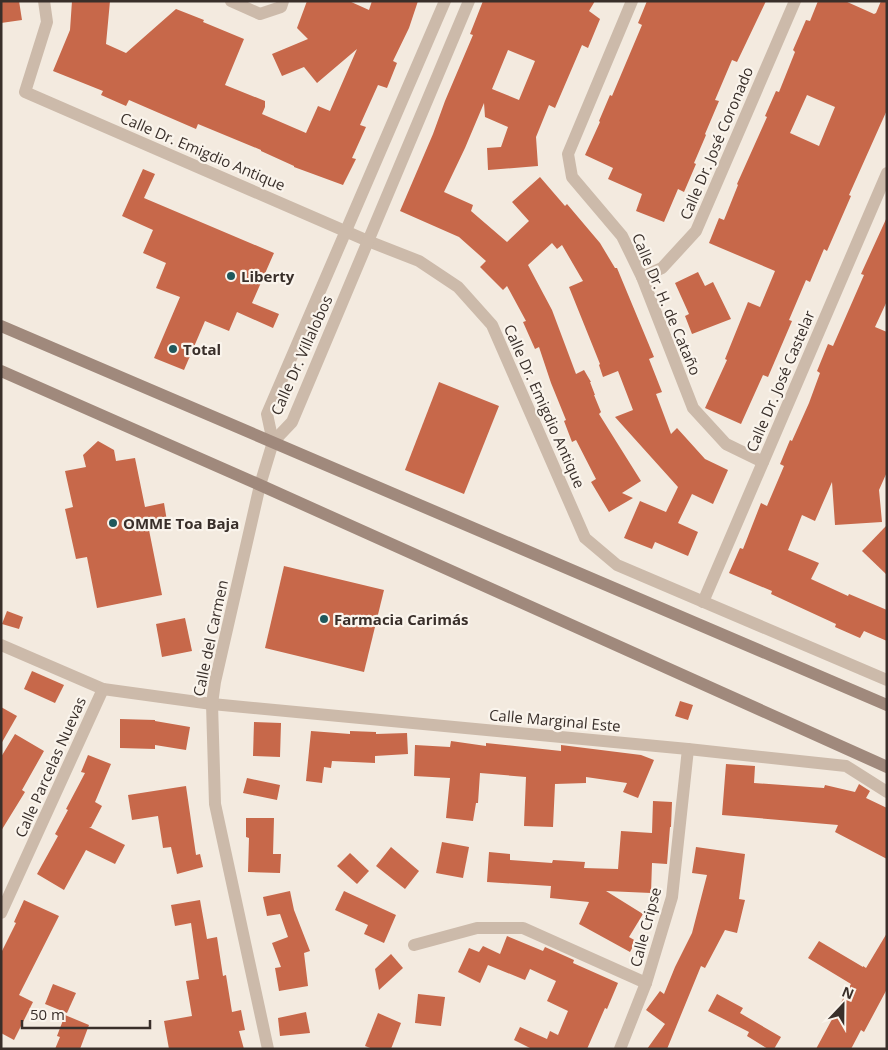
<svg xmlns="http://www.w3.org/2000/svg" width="888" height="1050" viewBox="0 0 888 1050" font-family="'Open Sans',sans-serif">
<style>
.building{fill:#c7684a;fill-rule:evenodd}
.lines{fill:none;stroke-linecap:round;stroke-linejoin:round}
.street{stroke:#ccbaaa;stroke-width:12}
.secondary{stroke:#a0897c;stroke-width:12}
.poi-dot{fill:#1f585c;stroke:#faf4ec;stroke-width:2}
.labels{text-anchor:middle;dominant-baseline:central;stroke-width:4.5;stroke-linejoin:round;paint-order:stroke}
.street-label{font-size:15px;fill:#392f2a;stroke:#faf4ec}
.poi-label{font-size:15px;font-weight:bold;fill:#392f2a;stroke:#faf4ec;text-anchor:start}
</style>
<rect width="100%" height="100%" fill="#f3eadf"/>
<g class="building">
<path d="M1,1H19L22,20L1,23Z"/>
<path d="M72,1H110L106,44L126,53L176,9L204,20L203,22L244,39L225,85L265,101V107L262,114L306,133L318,106L330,111L357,49L317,83L304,67L282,76L272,54L308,39L297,28L307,1H349L369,10L372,1H418L409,28L393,61L397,63L387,88L378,85L360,125L366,127L352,158L356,159L343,185L294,167V166L261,151V150L198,124L196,129L129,100L126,106L101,95L103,91L53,71L70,30Z"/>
<path d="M483,1H595L589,11L600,19L588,48L582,45L555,108L549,105L536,137L538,166L488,170L487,148L501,147L508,127L485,117L484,103L465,148L444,192L473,205L471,211L507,242L529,221L512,202L540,177L565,206L567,204L600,243L615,268H617L654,357L649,359L662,392L656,394L671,434L677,428L705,459L728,470L713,504L692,494L678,523L698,532L688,556L655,542L652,549L624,538L640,501L666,512L678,487L615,417L633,410L618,371L603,377L599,365L600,364L569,287L583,281L562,245L557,249L552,243L528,265L552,310L576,374L584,370L591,382H590L595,395H594L601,412L599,414L641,481L622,493L633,498L609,512L591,482L596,479L576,440L572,442L564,421L566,420L551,383L539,347L535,349L523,322L526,321L507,286L503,290L480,267L486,261L459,237L400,211L433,134L445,101L473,35L470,34ZM508,50L535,61L519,100L492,89Z"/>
<path d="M647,1H766L737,62L732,60L715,100L719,101L705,134L706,135L694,163L696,164L684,192L678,189L664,222L636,211L642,194L608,179L613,168L585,155L600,122L599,121L610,95L612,96L642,25L638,23Z"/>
<path d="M818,1H845L874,14L876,13L881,1H887V110L849,195L851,196L827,251L824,249L810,282L806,280L789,320L792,321L768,377L763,375L741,424L705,408L727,360L725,359L748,302L760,307L775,271L709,243L719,218L724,220L738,185L737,184L767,117L765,116L776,91L779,92L795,52L793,50L806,20L810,21ZM807,95L835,107L819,146L790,133Z"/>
<path d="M143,169L155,174L144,198L274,253L252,303L279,314L273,328L237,312L229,331L205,321L184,370L154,358L180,297L156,288L166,263L143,253L153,230L122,216Z"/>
<path d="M887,217V301L875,327L887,332V472L879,490L882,522L835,525L832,482L815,521L802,515L788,550L819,563L811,579L848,596L849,594L887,610V641L864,631L860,638L835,627L836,624L771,594L772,591L729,573L740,548L743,549L761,503L767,506L784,466L780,464L790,440L792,441L809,403L820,373L817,371L828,344L833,346L864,275L861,274Z"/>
<path d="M698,272L705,286L713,282L731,319L692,334L685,316L689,314L675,283Z"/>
<path d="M439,382L499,406L464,494L405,470Z"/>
<path d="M98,441L114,450L116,461L135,458L145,507L164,503L167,521L148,525L162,595L97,608L87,557L76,559L65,509L73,507L65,471L86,467L83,455Z"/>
<path d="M887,525V575L862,551Z"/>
<path d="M284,566L384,590L364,672L265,648Z"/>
<path d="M7,611L23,617L19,629L2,624Z"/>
<path d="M185,618L192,651L162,657L156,624Z"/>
<path d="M32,671L64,685L55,703L24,689Z"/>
<path d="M680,701L693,705L688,720L675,716Z"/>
<path d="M1,707L17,716L1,744Z"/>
<path d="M120,719L155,720V721L190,727L186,750L155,745V749L120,748Z"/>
<path d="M254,722L281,723L280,757L253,756Z"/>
<path d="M311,731L350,734V731L376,732V734L407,733L408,754L375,756V763L332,761L331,768L324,767L322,783L306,781Z"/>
<path d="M15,734L44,751L22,790L25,792L1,831V757Z"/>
<path d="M451,741L486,746V743L561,751V745L641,755L654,760L638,798L623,792L627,783L586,777V783L555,784L553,827L524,826L526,777L480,773L478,803H476L473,821L446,818L450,778L414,776L415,745L450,747Z"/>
<path d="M88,755L111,764L95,802L102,806L91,827H89L125,845L115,864L86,850L64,890L37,874L58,836L55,834L68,810L66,809L85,773L81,772Z"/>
<path d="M726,764L755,766L754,783L824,788L825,785L855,792L859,784L870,791L866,798L887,808V859L835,832L838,825L722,815Z"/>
<path d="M247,778L280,785L277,800L243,793Z"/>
<path d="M186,786L196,855L200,854L203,867L177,874L171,847L163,848L158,816L132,820L128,795Z"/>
<path d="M653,801L672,802L671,827H670L667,864L652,863L651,893L606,891L643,914L629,937L636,941L630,952L579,924L589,902L550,898L551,886L487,882L489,852L510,854V860L552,863L553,860L585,862L584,868L618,869L621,831L652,833Z"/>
<path d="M246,818H274L273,854H281L280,873L248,872L249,838L246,837Z"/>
<path d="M442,842L469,847L463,878L436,873Z"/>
<path d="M391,847L419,871L405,889L376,866Z"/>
<path d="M696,847L745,854L739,899L745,900L737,933L725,930L705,968L701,966L667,1049H647L665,1024L646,1010L660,991L664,994L675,967L692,933L707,875L692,873Z"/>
<path d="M350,853L369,871L357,884L337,866Z"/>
<path d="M290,891L294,910L310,951L304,953L308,986L279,991L275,968L281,967L272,943L288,937L280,914L267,916L263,897Z"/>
<path d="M344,891L396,915L384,943L364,934L368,925L335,910Z"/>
<path d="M24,900L59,916L19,995L33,1002L14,1040L1,1033V953L16,923L14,922Z"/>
<path d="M200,900L207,939L217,937L223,976L226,975L232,1012L241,1010L245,1030L239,1031L244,1049H169L164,1021L192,1016L186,981L199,979L191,923L175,926L171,905Z"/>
<path d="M887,933V989L864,1032L861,1030L851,1049H816L851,984L808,958L819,941L863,967V966L866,968Z"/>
<path d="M507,936L543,951L545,947L574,960L573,963L618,983L607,1009L605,1008L587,1049H532L514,1040L520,1027L547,1039L550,1031L558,1035L568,1011L547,1001L556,981L530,969L525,980L488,965L480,983L458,972L469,948L479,952L483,946L500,954Z"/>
<path d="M391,954L403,968L379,990L375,969Z"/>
<path d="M53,984L76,993L67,1013L45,1004Z"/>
<path d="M418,994L445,997L441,1026L415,1023Z"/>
<path d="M717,994L743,1008L740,1013L781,1037L774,1049H768L747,1036L749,1032L708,1011Z"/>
<path d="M306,1012L310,1033L280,1036L278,1018Z"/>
<path d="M378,1013L401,1023L391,1049H373L365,1046Z"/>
<path d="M65,1015L89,1025L80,1049H55L60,1037L57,1036Z"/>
</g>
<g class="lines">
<g class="street">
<path d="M44,1L47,22L25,92L368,241L419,261L458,287L492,325L585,538L617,565L887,680"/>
<path d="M231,1L260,14L281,7L283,1"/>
<path d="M632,1L568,154L572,177L622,236L642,277L693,408L726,444L763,462"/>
<path d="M642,277L662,268L696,231L795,1"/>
<path d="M273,442L267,414L445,1"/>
<path d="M703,602L887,173"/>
<path d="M1,645L103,689L212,704L688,749L846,766L887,792"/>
<path d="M1,913L103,689"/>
<path d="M414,945L477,928H523L646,983"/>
<path d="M268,1049L215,804L212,704L215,682L260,485L273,442L292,422L469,1"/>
<path d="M620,1049L646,983L672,897L688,749"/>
</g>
<g class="secondary">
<path d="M1,326L887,705"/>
<path d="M1,371L260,485L887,767"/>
</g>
</g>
<g class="poi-dot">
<circle cx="231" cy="276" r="5"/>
<circle cx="173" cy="349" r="5"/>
<circle cx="113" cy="523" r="5"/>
<circle cx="324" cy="619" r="5"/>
</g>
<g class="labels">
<g class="street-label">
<text transform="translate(716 143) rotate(-67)">Calle Dr. José Coronado</text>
<text transform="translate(203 151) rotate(23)">Calle Dr. Emigdio Antique</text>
<text transform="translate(667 304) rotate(67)">Calle Dr. H. de Cataño</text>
<text transform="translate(301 355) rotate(-66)">Calle Dr. Villalobos</text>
<text transform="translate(780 381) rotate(-67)">Calle Dr. José Castelar</text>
<text transform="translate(545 406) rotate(66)">Calle Dr. Emigdio Antique</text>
<text transform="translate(210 638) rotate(-78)">Calle del Carmen</text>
<text transform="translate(555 720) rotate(5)">Calle Marginal Este</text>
<text transform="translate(50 767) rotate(-66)">Calle Parcelas Nuevas</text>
<text transform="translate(645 927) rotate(-75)">Calle Cripse</text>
</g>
<g class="poi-label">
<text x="241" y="276">Liberty</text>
<text x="183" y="349">Total</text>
<text x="123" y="523">OMME Toa Baja</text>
<text x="334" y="619">Farmacia Carimás</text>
</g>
</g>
<rect width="888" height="1050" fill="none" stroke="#392f2a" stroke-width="5"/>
<g transform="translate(843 1005) rotate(22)" stroke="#faf4ec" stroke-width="4" paint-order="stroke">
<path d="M0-4L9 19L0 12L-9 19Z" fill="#392f2a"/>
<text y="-8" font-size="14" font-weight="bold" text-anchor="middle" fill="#392f2a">N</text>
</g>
<path d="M22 1020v8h128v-8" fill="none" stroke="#392f2a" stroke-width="2.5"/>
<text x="30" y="1020" font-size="15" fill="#392f2a" stroke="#faf4ec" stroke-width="4" paint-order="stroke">50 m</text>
</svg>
